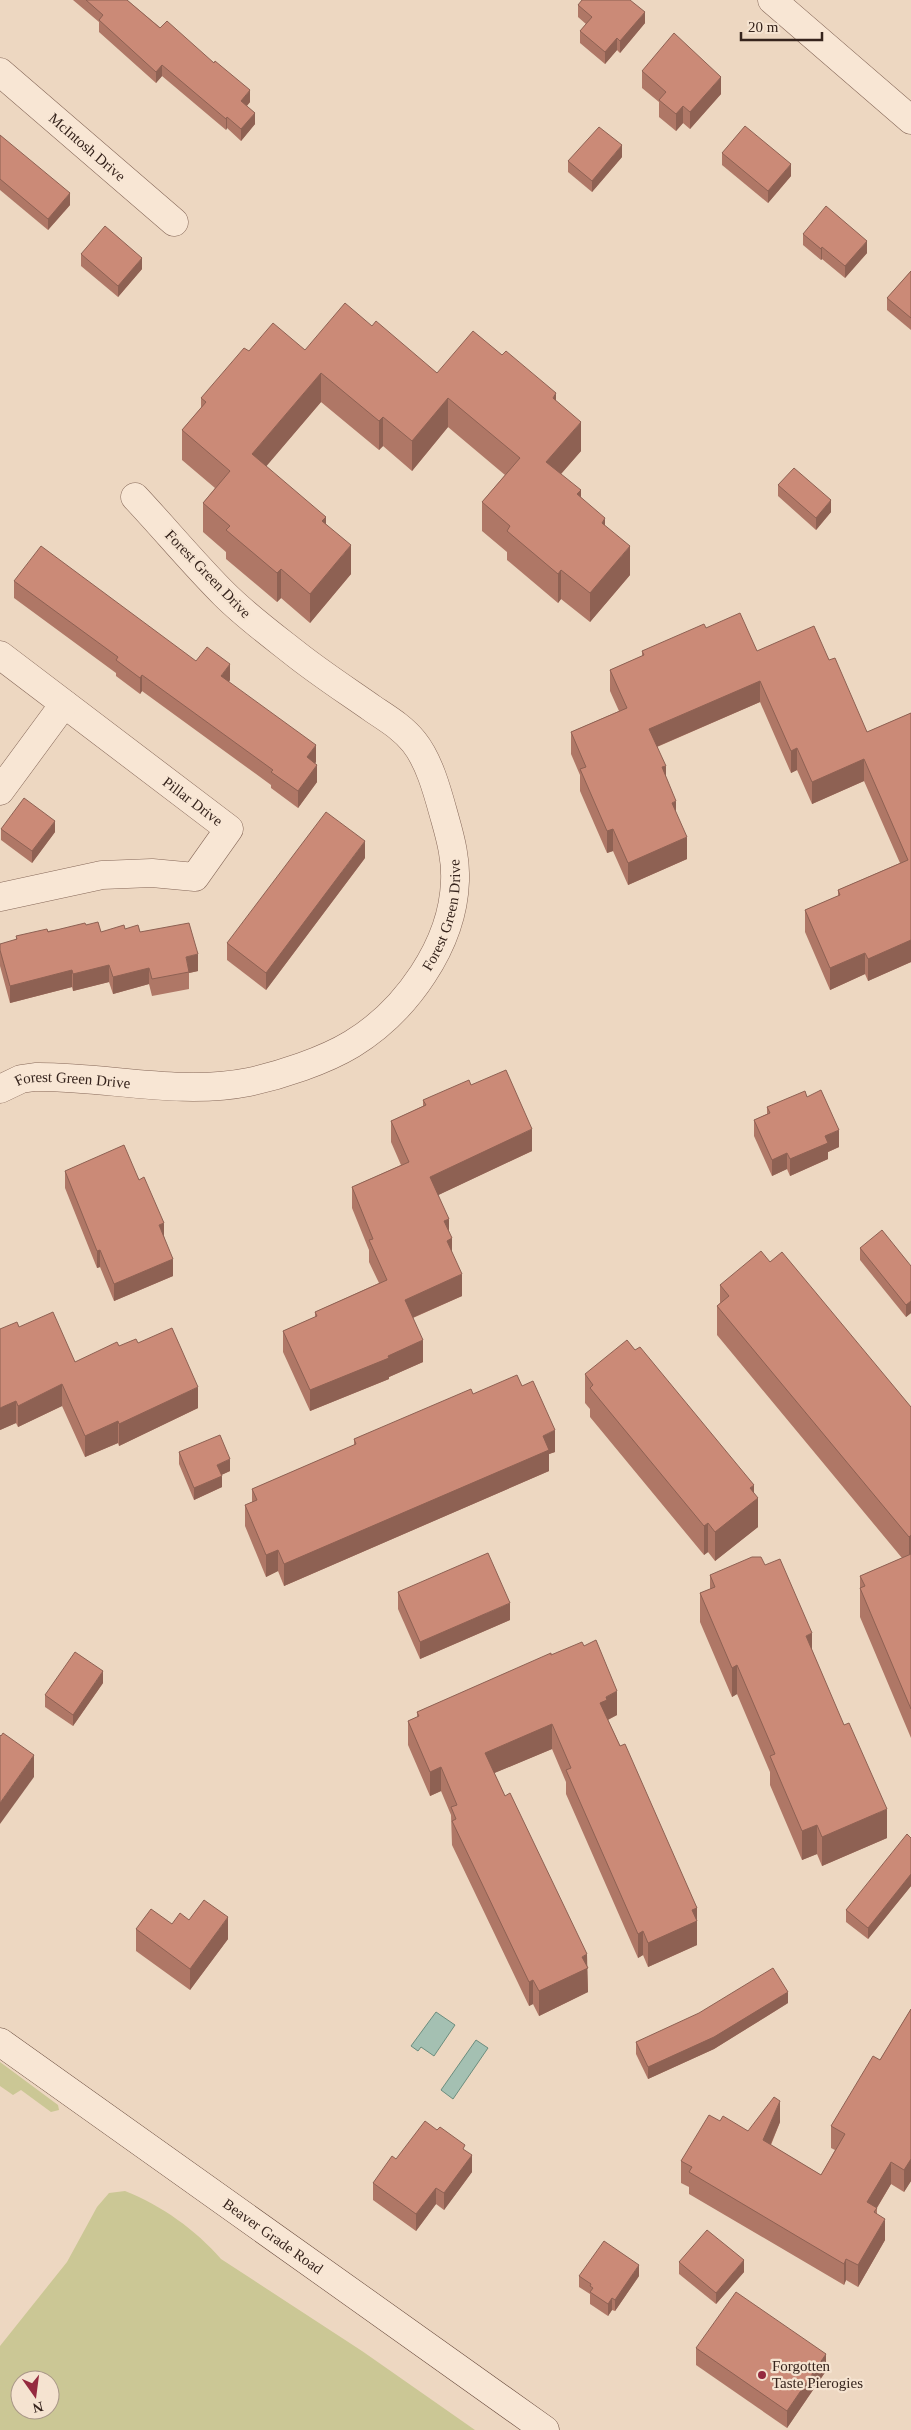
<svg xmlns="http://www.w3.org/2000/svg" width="911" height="2430" viewBox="0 0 911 2430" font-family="'Times New Roman',serif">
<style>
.green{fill:#cbc795;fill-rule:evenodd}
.water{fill:#a4c0b2;stroke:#6b8d7e}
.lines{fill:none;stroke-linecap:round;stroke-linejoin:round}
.street-casing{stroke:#866859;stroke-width:29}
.secondary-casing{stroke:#684a3c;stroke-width:29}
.street{stroke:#f8e6d4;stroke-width:28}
.secondary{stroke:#f8e6d4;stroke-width:28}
.wall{fill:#af7766}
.shaded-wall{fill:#8e6153}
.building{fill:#cb8a77;stroke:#8e6153}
.poi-dot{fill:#952a3f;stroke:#f5e3d0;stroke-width:2}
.labels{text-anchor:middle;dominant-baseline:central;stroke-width:4.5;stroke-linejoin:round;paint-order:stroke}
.street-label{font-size:15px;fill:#36241d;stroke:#f5e3d0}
.poi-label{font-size:15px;fill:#36241d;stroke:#f5e3d0;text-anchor:start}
</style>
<rect width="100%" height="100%" fill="#edd7c1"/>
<g class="green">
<path d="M0,2062L58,2105L59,2110L51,2112L21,2090L13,2095L0,2086Z"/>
<path d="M125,2191C161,2205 196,2230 221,2259L362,2351L475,2430H0V2346L67,2262L97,2207L109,2193ZM20,2380H50V2410H20Z"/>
</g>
<g class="water">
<path d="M436,2012L455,2025L434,2056L421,2047L418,2051L411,2046Z"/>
<path d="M476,2040L488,2048L453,2099L441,2090Z"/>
</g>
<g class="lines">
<g class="street-casing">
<g id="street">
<path d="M772,0L911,120"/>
<path id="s1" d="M0,72L174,222"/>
<path id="s2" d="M0,655L229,829L195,877L152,873L102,875L0,897"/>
<path d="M0,791L64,704"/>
<path id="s3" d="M0,1089L21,1079L35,1077C105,1076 179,1096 249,1082C281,1075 324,1061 352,1044C406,1011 453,945 455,881C456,860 451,840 445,819C438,794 430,762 414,742C403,728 388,719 373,709C346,690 318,672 292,651C269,633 245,615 224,594C193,563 165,529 135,497"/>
</g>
</g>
<g class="secondary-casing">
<g id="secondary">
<path id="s4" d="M0,2042L545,2430"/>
</g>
</g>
<use href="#street" class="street"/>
<use href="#secondary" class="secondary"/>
</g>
<g class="wall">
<path d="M73,0H127L250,102L247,106L255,124L241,141L227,128L226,130L162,76L156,83L99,32V22Z"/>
<path d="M578,5L645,23L620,53L617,50L605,64L580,43V31L586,24L578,17Z"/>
<path d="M642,71L721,94L690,129L683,123L676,131L659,117V102L642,88Z"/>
<path d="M0,135L70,205L48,230L0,190Z"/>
<path d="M722,153L791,176L768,203L722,165Z"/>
<path d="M622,157L592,192L568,172V161Z"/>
<path d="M803,234L867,253L845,278L822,259L821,260L803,245Z"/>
<path d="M81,254L142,269L118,297L81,266Z"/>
<path d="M911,271V330L887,310V298Z"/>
<path d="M372,326L437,373L556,401L581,451L561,474L605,526L630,575L590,622L561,599L558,603L507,560V552L482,531V502L505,475L448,427L412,471L383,446L379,450L321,402L266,466L326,524L351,574L310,623L281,598L277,602L226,559V552L203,532V503L215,488L182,460V430L201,408V398L249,351L305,350Z"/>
<path d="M778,485L831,512L816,530L778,496Z"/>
<path d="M14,581L196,661L230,680L229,682L316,762L315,763L317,782L298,808L271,788V785L142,691L140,694L116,676V673L14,598Z"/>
<path d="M706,628L757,651L829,660L867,732L911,713V962L868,981L865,974L830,990L805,932V910L838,896V890L900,863L864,781L812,804L797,770L791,773L760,702L657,747L676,813L687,859L628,885L613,851L607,853L580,791V775L571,754V732L619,711L610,691V670L642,656V651Z"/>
<path d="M1,829L55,832L32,863L1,840Z"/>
<path d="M365,858L266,990L227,960V943Z"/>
<path d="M86,925L101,932L125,929L140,932L198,971L189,973V989L152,996L149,984L113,994L109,982L73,991L72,987L10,1003L0,966V944L16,940V936Z"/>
<path d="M471,1085L532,1151L438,1195L449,1232L452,1252L462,1296L413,1318L423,1362L389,1377V1379L310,1411L283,1352V1331L315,1317V1312L379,1283L369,1262V1250L352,1208V1187L401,1165L391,1142V1121L423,1106V1100Z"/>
<path d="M807,1097L839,1147L828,1152V1159L790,1176L787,1169L772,1176L754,1136V1120L767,1114V1107Z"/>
<path d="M65,1171L164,1236L173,1276L114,1301L100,1267L97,1268L65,1188Z"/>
<path d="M860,1248L911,1266V1313L906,1317L860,1260Z"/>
<path d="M770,1262L911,1407V1738L860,1617V1576L902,1558L717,1335V1306L720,1303V1285Z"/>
<path d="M19,1327L75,1362L119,1346L138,1343L198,1408L119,1446L118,1443L85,1457L62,1406L18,1427L16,1423L0,1430Z"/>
<path d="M585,1374L754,1493L758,1527L715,1561L708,1552L704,1555L590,1417V1409L585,1403Z"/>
<path d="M522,1386L555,1452L549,1454V1471L284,1586L278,1571L266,1577L245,1526V1505L252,1502V1489L354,1445V1439L473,1394Z"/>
<path d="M179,1452L230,1471L221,1475L222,1487L194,1500L179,1464Z"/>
<path d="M765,1565L812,1650L887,1838L822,1866L817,1854L802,1860L770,1785V1772L737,1694L732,1697L700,1622V1593L710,1589V1575Z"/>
<path d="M398,1592L510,1620L420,1659L398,1609Z"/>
<path d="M551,1655L617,1715L608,1720L697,1908V1945L648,1967L643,1955L638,1958L566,1794V1782L552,1749L494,1773L587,1967L588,1992L539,2016L533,2004L529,2006L452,1845L451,1815L441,1791L430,1796L408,1745V1721L417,1717V1712Z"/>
<path d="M103,1683L73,1726L45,1707V1695Z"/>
<path d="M911,1838V1886L868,1939L846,1922V1910Z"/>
<path d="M189,1920L228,1939L190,1990L136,1951V1929L172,1924Z"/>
<path d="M788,2003L714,2049L648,2079L636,2054V2042Z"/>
<path d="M911,2009V2181L904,2192L891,2184L877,2208V2214L885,2240L858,2287L846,2280L844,2285L689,2194V2187L681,2183V2161L720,2121L748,2131L780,2122L771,2145L821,2175L835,2150L831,2148V2126L880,2060Z"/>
<path d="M465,2150L472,2172L444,2210L436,2204L416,2231L373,2200V2183L396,2159Z"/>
<path d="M679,2262L744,2272L716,2304L679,2274Z"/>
<path d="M579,2276H639L615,2311L612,2310L608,2316L590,2304V2294L579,2287Z"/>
<path d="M696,2348L826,2371L787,2428L696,2365Z"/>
</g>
<g class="shaded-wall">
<path d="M645,12V23L620,53V41Z"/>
<path d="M617,38V50L605,64V52Z"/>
<path d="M162,65V76L156,83V72Z"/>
<path d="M721,77V94L690,129V112Z"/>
<path d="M250,90V102L241,112V101Z"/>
<path d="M683,106V123L676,131V114Z"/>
<path d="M255,113V124L241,141V129Z"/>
<path d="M227,117V128L226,130V119Z"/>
<path d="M622,145V157L592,192V181Z"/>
<path d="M791,164V176L768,203V191Z"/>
<path d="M70,193V205L48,230V219Z"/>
<path d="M867,241V253L845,278V266Z"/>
<path d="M822,247V259L821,260V249Z"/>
<path d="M142,258V269L118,297V286Z"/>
<path d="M321,373V402L252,483V454Z"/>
<path d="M556,393V422L553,398Z"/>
<path d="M448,398V427L412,471V441Z"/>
<path d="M383,417V446L379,450V421Z"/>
<path d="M581,422V451L546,491V462Z"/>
<path d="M581,490V519L577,494Z"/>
<path d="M831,500V512L816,530V518Z"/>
<path d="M326,517V546L322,521Z"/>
<path d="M605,518V547L602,523Z"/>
<path d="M351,545V574L310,623V594Z"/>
<path d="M630,546V575L590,622V593Z"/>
<path d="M281,569V598L277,602V573Z"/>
<path d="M561,570V599L558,603V574Z"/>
<path d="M230,664V680L221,692V676Z"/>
<path d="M142,675V691L140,694V678Z"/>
<path d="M760,681V702L649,750V729Z"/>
<path d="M316,745V762L307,774V757Z"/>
<path d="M797,748V770L791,773V751Z"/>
<path d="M864,759V781L812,804V782Z"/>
<path d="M317,765V782L298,808V791Z"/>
<path d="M666,766V787L662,767Z"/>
<path d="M676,801V823L672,803Z"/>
<path d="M55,821V832L32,863V851Z"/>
<path d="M613,829V851L607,853V831Z"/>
<path d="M687,837V859L628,885V863Z"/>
<path d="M365,841V858L266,990V973Z"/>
<path d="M911,940V962L868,981V959Z"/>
<path d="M865,953V974L830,990V968Z"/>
<path d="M198,954V971L189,973L186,957Z"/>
<path d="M109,965V982L73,991V974Z"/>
<path d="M149,968V984L113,994V977Z"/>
<path d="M72,970V987L10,1003V986Z"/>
<path d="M532,1129V1151L430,1199V1177Z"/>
<path d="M839,1130V1147L828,1152V1159L790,1176V1159L825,1136Z"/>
<path d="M787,1153V1169L772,1176V1160Z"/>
<path d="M449,1219V1239L452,1238V1260L447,1262L444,1221Z"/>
<path d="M164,1223V1239L159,1225Z"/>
<path d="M100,1250V1267L97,1268V1251Z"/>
<path d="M173,1259V1276L114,1301V1284Z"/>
<path d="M462,1274V1296L405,1321V1300Z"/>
<path d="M911,1301V1313L906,1317V1305Z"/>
<path d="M423,1340V1362L389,1377V1379L310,1411V1390Z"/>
<path d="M62,1384V1406L18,1427V1406Z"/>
<path d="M198,1387V1408L119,1446V1424Z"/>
<path d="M16,1401V1423L0,1430V1408Z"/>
<path d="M118,1421V1443L85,1457V1436Z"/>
<path d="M555,1430V1452L549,1454V1471L284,1586V1564Z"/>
<path d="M230,1459V1471L217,1477V1465Z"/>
<path d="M222,1476V1487L194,1500V1488Z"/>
<path d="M754,1485V1501L758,1498V1527L715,1561V1532L750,1488Z"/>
<path d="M708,1523V1552L704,1555V1526Z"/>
<path d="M911,1535V1564L909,1566V1537Z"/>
<path d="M278,1550V1571L266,1577V1555Z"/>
<path d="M510,1603V1620L420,1659V1642Z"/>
<path d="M812,1633V1662L806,1636Z"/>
<path d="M737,1665V1694L732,1697V1668Z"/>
<path d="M103,1671V1683L73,1726V1715Z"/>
<path d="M617,1691V1715L607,1720L600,1703L606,1697Z"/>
<path d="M552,1724V1749L485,1777V1753Z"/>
<path d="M34,1755V1777L0,1824V1803Z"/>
<path d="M441,1767V1791L430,1796V1772Z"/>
<path d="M887,1809V1838L822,1866V1837Z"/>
<path d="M817,1825V1854L802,1860V1831Z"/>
<path d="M911,1874V1886L868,1939V1928Z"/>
<path d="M697,1908V1945L648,1967V1943L692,1910Z"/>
<path d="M228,1917V1939L190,1990V1969Z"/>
<path d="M643,1931V1955L638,1958V1934Z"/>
<path d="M587,1954L588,1992L539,2016V1991L582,1957Z"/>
<path d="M533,1980V2004L529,2006V1982Z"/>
<path d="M788,1992V2003L714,2049L648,2079V2067Z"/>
<path d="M780,2101V2122L763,2162V2140Z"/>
<path d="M472,2155V2172L444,2210V2193Z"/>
<path d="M911,2159V2181L904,2192V2170Z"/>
<path d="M891,2162V2184L867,2224V2202Z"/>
<path d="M436,2188V2204L416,2231V2214Z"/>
<path d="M885,2219V2240L858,2287V2265Z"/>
<path d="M846,2259V2280L844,2285V2264Z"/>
<path d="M744,2260V2272L716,2304V2293Z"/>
<path d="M639,2265V2276L615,2311V2300Z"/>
<path d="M612,2298V2310L608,2316V2304Z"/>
<path d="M826,2354V2371L787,2428V2411Z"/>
</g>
<g class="building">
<path d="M86,0H127L160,28L167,21L214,63L215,61L250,90L241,101L255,113L241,129L227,117L226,119L162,65L156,72L99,20L103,15Z"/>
<path d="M582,0H630L645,12L620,41L617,38L605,52L580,31L592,17L578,5Z"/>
<path d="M674,33L721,77L690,112L683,106L676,114L659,100L666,92L642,71Z"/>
<path d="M745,126L791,164L768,191L722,153Z"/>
<path d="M599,127L622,145L592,181L568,161Z"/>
<path d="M0,135L70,193L48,219L0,179Z"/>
<path d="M826,206L867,241L845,266L822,247L821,249L803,234Z"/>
<path d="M105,226L142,258L118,286L81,254Z"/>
<path d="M911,271V318L887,298Z"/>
<path d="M345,303L372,326L376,321L437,373L473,331L502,355L506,351L556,393L553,398L581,422L546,462L581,490L577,494L605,518L602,523L630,546L590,593L561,570L558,574L507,531L510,526L482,502L520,458L448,398L412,441L383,417L379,421L321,373L252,454L326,517L322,521L351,545L310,594L281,569L277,573L226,530L230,526L203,503L230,471L182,430L206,402L201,398L244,348L249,351L273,323L305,350Z"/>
<path d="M794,468L831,500L816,518L778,485Z"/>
<path d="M41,546L196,661L207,647L230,664L221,676L316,745L307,757L317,765L298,791L271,772L273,770L142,675L140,678L116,660L118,657L14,581Z"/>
<path d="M740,613L757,651L814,626L829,660L835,658L867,732L911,713V940L868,959L865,953L830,968L805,910L840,895L838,890L908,860L864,759L812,782L797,748L791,751L760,681L649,729L666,766L662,767L676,801L672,803L687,837L628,863L613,829L607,831L580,769L586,767L571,732L627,708L610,670L644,655L642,651L704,624L706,628Z"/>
<path d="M24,798L55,821L32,851L1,829Z"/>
<path d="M326,812L365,841L266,973L227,943Z"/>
<path d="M98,922L101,932L124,925L125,929L138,925L140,932L189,923L198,954L186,957L189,972L152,979L149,968L113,977L109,965L73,974L72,970L10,986L0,950V944L17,939L16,936L47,929L48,932L85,923L86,925Z"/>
<path d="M506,1070L532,1129L430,1177L449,1219L444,1221L452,1238L447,1241L462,1274L405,1300L423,1340L388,1356L389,1358L310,1390L283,1331L317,1316L315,1312L387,1280L369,1240L373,1239L352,1187L409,1162L391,1121L426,1105L423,1100L469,1080L471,1085Z"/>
<path d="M821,1090L839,1130L825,1136L828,1143L790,1159L787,1153L772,1160L754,1120L770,1113L767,1107L805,1091L807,1097Z"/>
<path d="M124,1145L139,1180L144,1177L164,1223L159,1225L173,1259L114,1284L100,1250L97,1251L65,1171Z"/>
<path d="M882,1230L911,1266V1301L906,1305L860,1248Z"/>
<path d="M761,1251L770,1262L782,1252L911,1407V1535L909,1537L717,1306L729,1296L720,1285Z"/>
<path d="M53,1312L75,1362L117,1342L119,1346L136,1339L138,1343L172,1328L198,1387L119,1424L118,1421L85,1436L62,1384L18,1406L16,1401L0,1408V1329L17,1322L19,1327Z"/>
<path d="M627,1340L635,1350L640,1347L754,1485L750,1488L758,1498L715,1532L708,1523L704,1526L590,1388L593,1385L585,1374Z"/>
<path d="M517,1375L522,1386L533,1381L555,1430L543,1436L549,1450L284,1564L278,1550L266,1555L245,1505L257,1500L252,1489L356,1444L354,1439L471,1389L473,1394Z"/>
<path d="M220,1435L230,1459L217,1465L222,1476L194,1488L179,1452Z"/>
<path d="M488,1553L510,1603L420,1642L398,1592Z"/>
<path d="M911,1554V1709L860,1588L865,1586L860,1576Z"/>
<path d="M752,1557H761L765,1565L780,1559L812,1633L806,1636L844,1725L849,1723L887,1809L822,1837L817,1825L802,1831L770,1756L775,1754L737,1665L732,1668L700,1593L715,1587L710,1575Z"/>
<path d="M596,1640L617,1691L606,1697L607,1700L600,1703L620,1746L625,1744L697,1908L692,1910L697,1921L648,1943L643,1931L638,1934L566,1770L571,1768L552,1724L485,1753L505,1796L510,1793L587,1954L582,1957L588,1968L539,1991L533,1980L529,1982L452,1821L456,1819L451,1807L457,1805L441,1767L430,1772L408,1721L419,1716L417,1712L551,1653V1655L582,1642L584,1646Z"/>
<path d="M75,1652L103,1671L73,1715L45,1695Z"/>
<path d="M3,1733L34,1755L0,1803V1735L1,1736Z"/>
<path d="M907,1834L911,1838V1874L868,1928L846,1910Z"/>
<path d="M204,1900L228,1917L190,1969L136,1929L151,1909L172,1924L180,1913L189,1920Z"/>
<path d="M773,1968L788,1992L714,2037L648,2067L636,2042L699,2013Z"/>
<path d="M911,2009V2159L904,2170L891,2162L867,2202L877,2208L874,2212L885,2219L858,2265L846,2259L844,2264L800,2238L689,2172L692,2167L681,2161L709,2115L720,2121L723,2116L748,2131L774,2097L780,2101L763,2140L821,2175L845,2134L831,2126L873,2056L880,2060Z"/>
<path d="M425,2121L437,2130L440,2127L465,2145L463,2149L472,2155L444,2193L436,2188L416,2214L373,2183L392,2156L396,2159Z"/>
<path d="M707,2230L744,2260L716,2293L679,2262Z"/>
<path d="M604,2241L639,2265L615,2300L612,2298L608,2304L590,2292L593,2288L590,2286L591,2284L579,2276Z"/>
<path d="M736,2292L826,2354L787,2411L696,2348Z"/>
</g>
<circle class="poi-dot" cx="762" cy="2375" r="5"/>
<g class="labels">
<g class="street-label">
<text stroke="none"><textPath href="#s1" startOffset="115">McIntosh Drive</textPath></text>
<text transform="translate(208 574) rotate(46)">Forest Green Drive</text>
<text stroke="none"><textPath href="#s2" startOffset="242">Pillar Drive</textPath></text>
<text stroke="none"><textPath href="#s3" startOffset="526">Forest Green Drive</textPath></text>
<text stroke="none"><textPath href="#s3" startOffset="75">Forest Green Drive</textPath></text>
<text stroke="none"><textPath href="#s4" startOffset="335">Beaver Grade Road</textPath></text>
</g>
<g class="poi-label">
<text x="772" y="2366">Forgotten<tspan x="772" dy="17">Taste Pierogies</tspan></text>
</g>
</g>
<g transform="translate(35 2395) rotate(166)"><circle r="24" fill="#f5e3d0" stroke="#a99788"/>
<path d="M0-4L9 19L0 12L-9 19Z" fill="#952a3f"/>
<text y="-8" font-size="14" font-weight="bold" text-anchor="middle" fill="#36241d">N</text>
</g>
<path d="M741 32v8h81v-8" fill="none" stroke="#36241d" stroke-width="2.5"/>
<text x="748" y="32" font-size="15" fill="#36241d" stroke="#f5e3d0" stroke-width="4" paint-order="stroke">20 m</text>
</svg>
